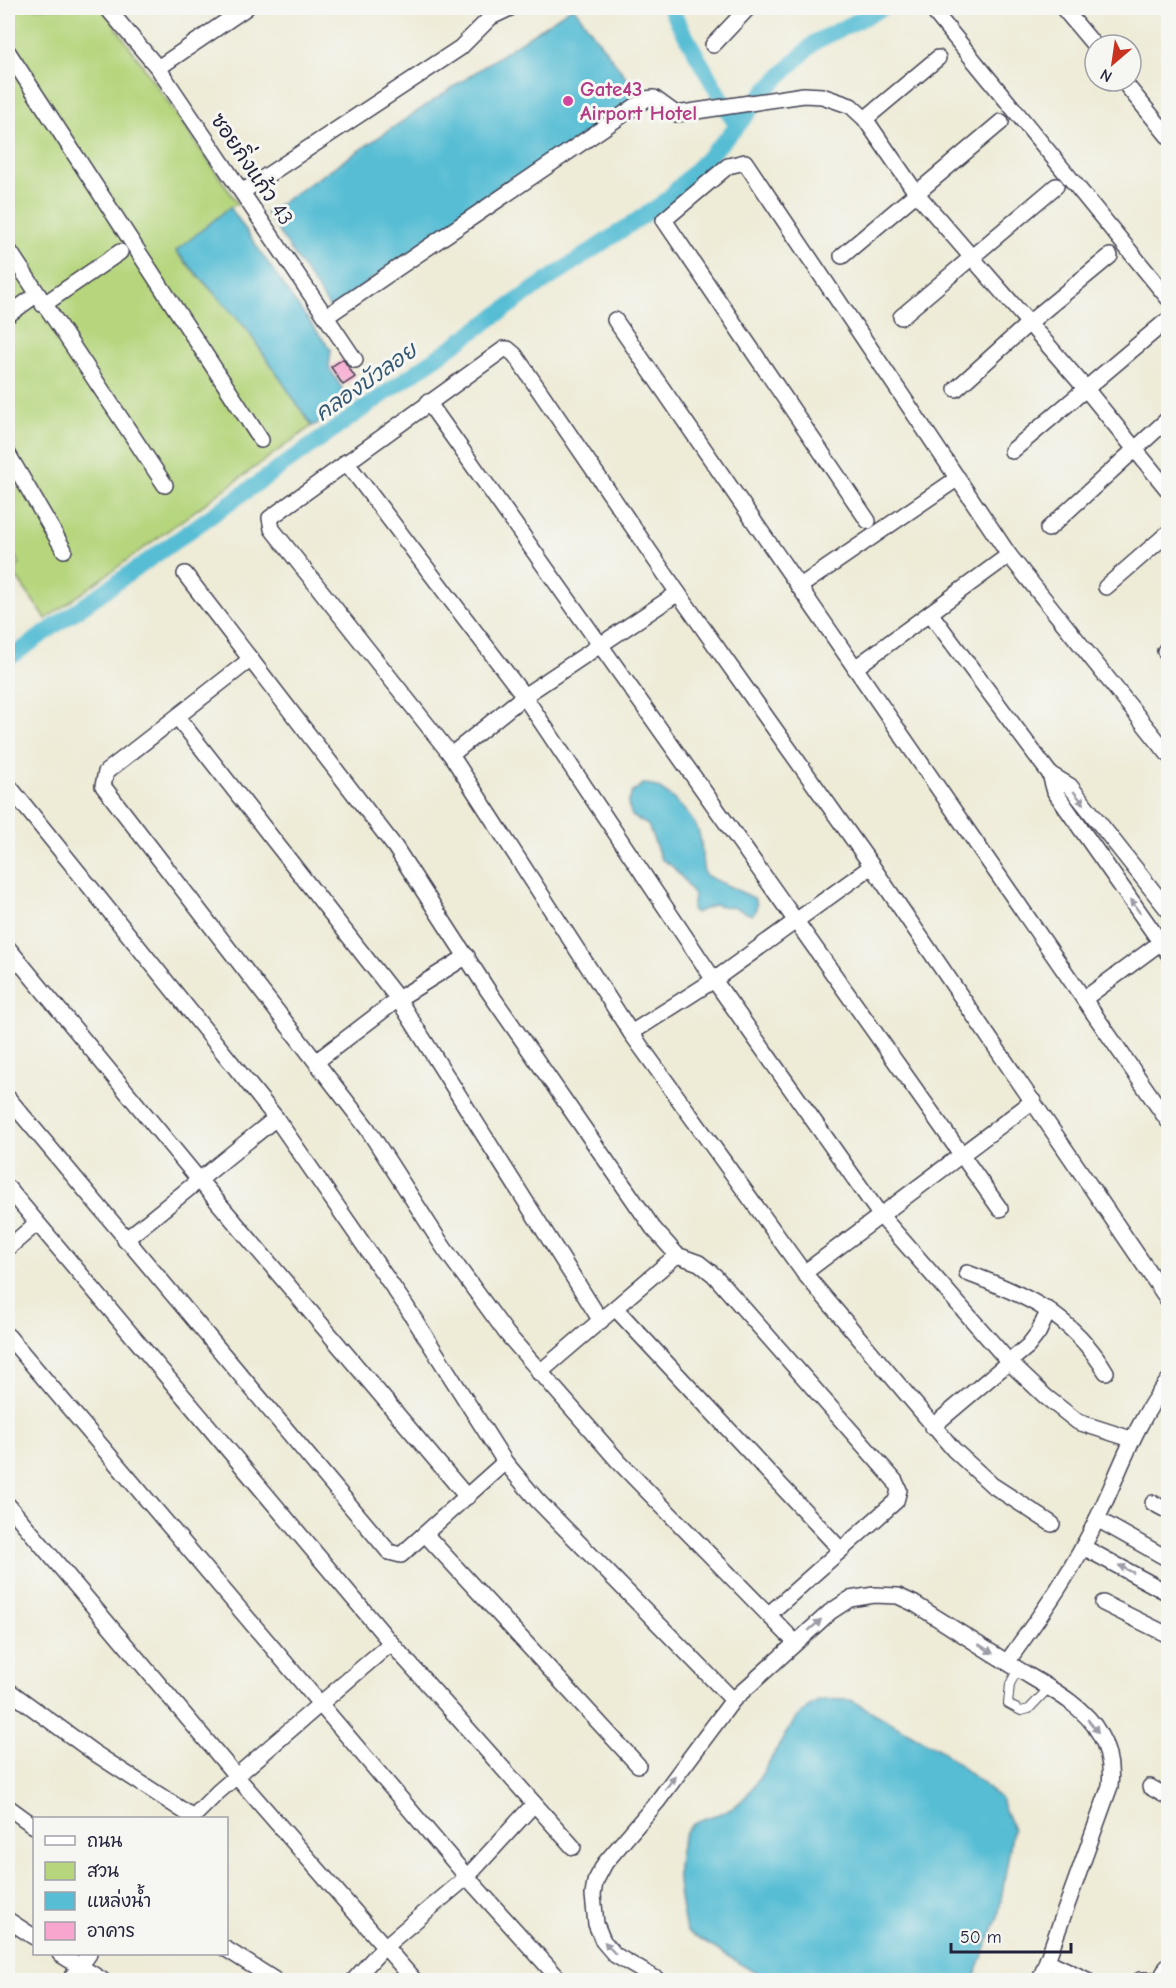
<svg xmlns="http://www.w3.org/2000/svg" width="1176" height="1988" viewBox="0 0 1176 1988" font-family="'Comic Neue','Playpen Sans Thai',sans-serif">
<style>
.green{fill:#b6d57d;stroke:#6c7c5c;stroke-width:1.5}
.water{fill:#56bdd4;stroke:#3c7088;stroke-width:1.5}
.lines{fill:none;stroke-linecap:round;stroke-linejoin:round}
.canal{stroke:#56bdd4;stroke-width:16}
.building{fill:#f8a6cd}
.lane-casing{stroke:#414052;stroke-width:10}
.street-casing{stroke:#414052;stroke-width:18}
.lane{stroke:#fff;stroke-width:8}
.street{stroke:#fff;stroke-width:15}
.oneway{fill:#9c9ca7}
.hotel-dot{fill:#d1479c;stroke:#f6f6f2;stroke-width:2}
.labels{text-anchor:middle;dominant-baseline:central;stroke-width:6;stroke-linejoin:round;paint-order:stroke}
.hotel-label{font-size:21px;font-weight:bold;fill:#b23c85;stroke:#f6f6f2;text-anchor:start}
.street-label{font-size:21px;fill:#22223b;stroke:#f6f6f2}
.water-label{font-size:22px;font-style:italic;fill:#345871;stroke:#f6f6f2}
</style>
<rect width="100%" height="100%" fill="#f6f6f2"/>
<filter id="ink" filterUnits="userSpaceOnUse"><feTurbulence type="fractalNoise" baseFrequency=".0167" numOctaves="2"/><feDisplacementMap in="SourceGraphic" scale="12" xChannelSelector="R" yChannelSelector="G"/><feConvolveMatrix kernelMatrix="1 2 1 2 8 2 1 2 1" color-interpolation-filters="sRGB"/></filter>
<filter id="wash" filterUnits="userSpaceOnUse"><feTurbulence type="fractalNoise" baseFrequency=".008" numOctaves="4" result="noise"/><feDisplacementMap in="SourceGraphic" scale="24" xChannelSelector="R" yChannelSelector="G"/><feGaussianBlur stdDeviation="1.35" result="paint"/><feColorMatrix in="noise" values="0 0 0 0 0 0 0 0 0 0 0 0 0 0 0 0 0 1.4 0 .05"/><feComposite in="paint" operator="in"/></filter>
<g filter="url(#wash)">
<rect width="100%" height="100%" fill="#eeebd7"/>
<path class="green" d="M8,8H103L238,204L230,207L176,252L246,328L312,426L46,619L12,571L20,564L8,545Z"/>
<g class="water">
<path d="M571,8H574L640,96L330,308L266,213Z"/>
<path d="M230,207L294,301L331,350L329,368L345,393L328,409L333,416L312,426L246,328L176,251Z"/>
<path d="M643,784C662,783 690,813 698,830C704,845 700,861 705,875L754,898L757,904L755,912L751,915L736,908L714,905L695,913L692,909L694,896L686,882L672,866L661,859L648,825L632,816L628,804L632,793Z"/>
<path d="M851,1700L942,1751L1000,1798L1013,1829L998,1917L973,1980H767L686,1931C680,1898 672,1868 684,1836C692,1815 719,1818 734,1807C768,1783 785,1712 819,1701C828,1698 842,1700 851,1700Z"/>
</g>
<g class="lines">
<g class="canal">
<path d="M670,8L737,127"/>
<path d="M8,659L525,295L664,202L737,127L765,91L815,42L883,8"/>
</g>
</g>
<g id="blocks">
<path class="building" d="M343,359L355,377L343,385L331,367Z"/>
</g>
</g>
<g filter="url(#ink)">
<use href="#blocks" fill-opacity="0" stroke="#414052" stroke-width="1.5"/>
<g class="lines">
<g class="lane-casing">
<path id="lane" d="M1018,1669L1010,1684L1008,1704L1021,1711L1029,1709L1048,1689"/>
</g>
<g class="street-casing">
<g id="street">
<path d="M107,8L158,68L355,360"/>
<path d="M931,8L1168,298"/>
<path d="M1063,8L1095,46"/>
<path d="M713,45L748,8"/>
<path d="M8,52L261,440"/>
<path d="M158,68L246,8"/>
<path d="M1123,81L1168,136"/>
<path d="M865,119L938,58"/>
<path d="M242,192L460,48L491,17L510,8"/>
<path d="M8,249L165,485"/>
<path d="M842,256L1001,122"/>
<path d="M43,305L120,252"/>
<path d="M8,315L36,295"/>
<path d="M327,316L646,99L654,98L676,114L804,95L822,96L851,106L865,119L917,194L1086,389L1168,490"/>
<path d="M901,317L1056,186"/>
<path d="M615,320L1168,1121"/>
<path d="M956,389L1030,322L1110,256"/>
<path d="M428,402L1000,1209"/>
<path d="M1012,451L1165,322"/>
<path d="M8,454L64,550"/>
<path d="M346,462L524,696L714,980L881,1216L1010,1363L1046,1397L1078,1422L1131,1439"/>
<path d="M868,521L664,220L728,166L745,162L1009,555L1168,754"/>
<path d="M1048,529L1168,419"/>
<path d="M185,574L395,847L487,989L653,1228L677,1255L699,1263L714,1275L895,1481L899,1490L896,1501L769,1614"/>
<path d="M799,587L958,478"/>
<path d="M1106,587L1168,533"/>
<path d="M930,613L1050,774"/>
<path d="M1165,651L1168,648"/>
<path d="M251,659L106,772L103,786L367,1128L444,1248L507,1334L619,1462L795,1642"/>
<path d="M855,668L1009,555"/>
<path d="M178,718L398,999L601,1321"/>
<path d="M451,755L524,696L678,593"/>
<path d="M8,785L276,1118L406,1306L505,1462L537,1500L733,1700"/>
<path d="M1168,910L1070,786L1050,774L1055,792L1168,953"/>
<path d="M8,948L200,1181L467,1497"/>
<path d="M1084,999L1168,937"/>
<path d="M631,1033L714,980L872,866"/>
<path d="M317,1061L398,999L467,956"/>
<path d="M8,1098L389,1552L401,1555L505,1462"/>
<path d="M8,1188L391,1643L573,1847"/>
<path d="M125,1240L276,1118"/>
<path d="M8,1248L37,1223"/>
<path d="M804,1273L1033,1101"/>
<path d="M967,1273C1026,1295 1072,1315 1106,1372"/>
<path d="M616,1309L841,1550"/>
<path d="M8,1336L467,1877L560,1980"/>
<path d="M539,1373L677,1255"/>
<path d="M932,1427L1028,1346L1038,1333L1049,1310"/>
<path d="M1153,1503L1168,1511"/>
<path d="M8,1505L237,1777L414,1980"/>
<path d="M1097,1519L1168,1559"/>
<path d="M1052,1524L992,1485L954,1450L804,1273L631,1033L451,755L272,529L270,518L504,349H508L515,355L678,593L872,866L1168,1300"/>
<path d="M426,1535L638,1765"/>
<path d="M1083,1547L1168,1593"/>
<path d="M1103,1603L1168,1635"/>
<path d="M1007,1662C1040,1616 1073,1571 1097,1519C1120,1471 1135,1423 1168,1381"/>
<path d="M8,1690L93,1752L193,1817"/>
<path d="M1150,1787L1168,1797"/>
<path d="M8,1807L34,1826"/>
<path d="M192,1818L218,1792L391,1643"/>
<path d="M8,1920L34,1937"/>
<path d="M226,1949L275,1980"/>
<path d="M60,1954L102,1980"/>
<path d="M1047,1961L1087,1980"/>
<path d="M70,1980L89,1954"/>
<path d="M354,1980L383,1948L467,1877L534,1804"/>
<path d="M658,1980L615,1955L603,1941L596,1924L593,1895L595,1882L605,1863L657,1802L733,1700L830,1612L850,1599L874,1595L898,1596L915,1604C948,1625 980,1646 1013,1666C1041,1684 1083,1703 1099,1733C1109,1750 1112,1767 1110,1786L1040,1980"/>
<path d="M1140,1980H1152"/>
<path d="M1160,1980L1168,1965"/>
</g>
</g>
<use href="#lane" class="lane"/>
<use href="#street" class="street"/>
</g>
<defs><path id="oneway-solid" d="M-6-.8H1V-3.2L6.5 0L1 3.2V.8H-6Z" transform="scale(1.5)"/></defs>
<g class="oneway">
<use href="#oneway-solid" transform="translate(1079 798) rotate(51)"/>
<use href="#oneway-solid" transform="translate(1135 906) rotate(-125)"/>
<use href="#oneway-solid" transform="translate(1126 1569) rotate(-153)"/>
<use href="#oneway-solid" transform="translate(815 1625) rotate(-41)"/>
<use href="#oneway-solid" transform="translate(986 1649) rotate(33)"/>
<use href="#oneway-solid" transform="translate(1093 1726) rotate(51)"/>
<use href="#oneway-solid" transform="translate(670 1783) rotate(-53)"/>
<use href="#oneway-solid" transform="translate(610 1948) rotate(-132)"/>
</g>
</g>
<circle class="hotel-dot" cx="568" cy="101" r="6"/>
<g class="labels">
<g class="hotel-label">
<text x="580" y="89">Gate43<tspan x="580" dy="24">Airport Hotel</tspan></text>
</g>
<g class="street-label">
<text transform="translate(252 169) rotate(56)">ซอยกิ่งแก้ว 43</text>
</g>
<g class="water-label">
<text transform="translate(366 382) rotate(-35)">คลองบัวลอย</text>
</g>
</g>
<rect width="1176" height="1988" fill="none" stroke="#f6f6f2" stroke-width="30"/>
<rect x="33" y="1817" width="195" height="138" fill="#f6f6f2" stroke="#a1a1a9" stroke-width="1.5"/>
<rect x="45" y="1836" width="30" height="9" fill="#ffffff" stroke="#a1a1a9" stroke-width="1.5"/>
<text x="87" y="1847" font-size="18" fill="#22223b">ถนน</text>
<rect x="45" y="1862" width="30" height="18" fill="#b6d57d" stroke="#a1a1a9" stroke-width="1.5"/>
<text x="87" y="1877" font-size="18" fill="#22223b">สวน</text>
<rect x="45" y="1892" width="30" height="18" fill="#56bdd4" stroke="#a1a1a9" stroke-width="1.5"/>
<text x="87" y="1907" font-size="18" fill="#22223b">แหล่งน้ำ</text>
<rect x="45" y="1922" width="30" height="18" fill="#f8a6cd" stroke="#a1a1a9" stroke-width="1.5"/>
<text x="87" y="1937" font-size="18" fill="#22223b">อาคาร</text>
<g transform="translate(1113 63) rotate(209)"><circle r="28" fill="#f6f6f2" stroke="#a1a1a9" stroke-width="1.5"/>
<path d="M0-4.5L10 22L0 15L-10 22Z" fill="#c8321e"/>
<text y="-9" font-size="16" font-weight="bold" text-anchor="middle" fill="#22223b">N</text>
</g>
<path d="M951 1943v9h120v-9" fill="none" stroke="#22223b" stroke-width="3"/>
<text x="960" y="1943" font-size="18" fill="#22223b" stroke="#f6f6f2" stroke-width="4.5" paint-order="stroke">50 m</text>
</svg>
